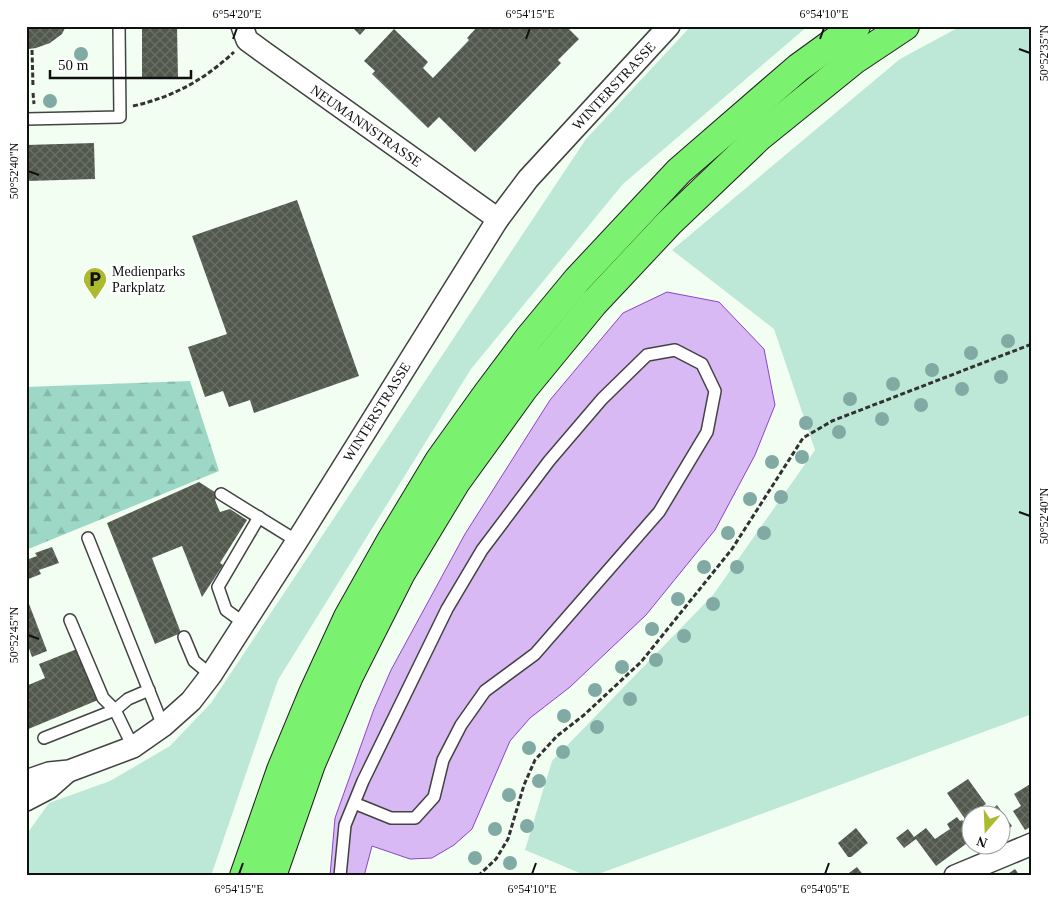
<svg xmlns="http://www.w3.org/2000/svg" width="1058" height="902" viewBox="0 0 1058 902" font-family="Georgia,serif">
<style>
.grass{fill:#bde8d8}
.forest{fill:url(#forest-firs)}
.water{fill:#d8b9f4;stroke:#8c44c7}
.building{fill:url(#building-cross-hatch)}
.lines{fill:none;stroke-linecap:round;stroke-linejoin:round}
.lane-casing{stroke:#434343;stroke-width:14}
.street-casing{stroke:#434343;stroke-width:24}
.primary-casing{stroke:#212121;stroke-width:30}
.path{stroke:#323232;stroke-width:3;stroke-dasharray:5 2.5;stroke-linecap:butt}
.lane{stroke:#fff;stroke-width:11}
.street{stroke:#fff;stroke-width:21}
.primary{stroke:#7bf26f;stroke-width:28}
.tree{fill:#80aaa3}
.ticks{fill:none;stroke:#101010;stroke-width:2}
.labels{text-anchor:middle;dominant-baseline:central;stroke-width:5;stroke-linejoin:round;paint-order:stroke}
.street-label{font-size:14px;fill:#101010;stroke:#fff}
.poi-label{font-size:14px;fill:#101010;stroke:#fff;text-anchor:start}
.neatline{fill:none;stroke:#101010;stroke-width:2}
.ticks-label{font-size:12px;text-anchor:middle;fill:#101010}
</style>
<defs>
<pattern id="forest-firs" width="22" height="20" patternUnits="userSpaceOnUse" patternTransform="scale(1.25)"><rect width="22" height="20" fill="#9dd8c6"/><path d="M5 1l3.5 6h-7zM16 11l3.5 6h-7z" fill="#86b8a9"/></pattern>
<pattern id="building-cross-hatch" width="8" height="8" patternUnits="userSpaceOnUse" patternTransform="scale(1.25)"><rect width="8" height="8" fill="#52584c"/><path d="M0 0l8 8M0 8l8-8" fill="none" stroke="#6b7067"/></pattern>
</defs>
<rect width="100%" height="100%" fill="#f3fef3"/>
<g class="grass">
<path d="M691,26H808L623,184L471,369L278,680L211,876H26V835L49,803L110,781L170,746L211,703L586,139Z"/>
<path d="M961,26H1032V714L593,876H587L525,850L552,761L713,595L815,450L774,329L672,250L900,59Z"/>
</g>
<path class="forest" d="M190,381L219,471L26,550V387Z"/>
<path class="water" d="M667,292L719,302L764,349L775,405L755,455L715,530L646,615L570,687L530,718L510,741L472,829L454,845L432,858L410,859L372,846L364,876H330L335,818L374,709L391,670L465,534L550,400L623,313Z"/>
<g class="building">
<path d="M26,26H66L62,34L50,43L36,48L29,49L26,48Z"/>
<path d="M142,26H177L178,78H142Z"/>
<path d="M351,26H368L360,35Z"/>
<path d="M478,26H566L579,39L558,60L561,63L475,152L439,117L428,128L372,74L375,71L364,61L394,29L428,62L423,68L433,78L469,40L467,38Z"/>
<path d="M94,143L95,179L26,181V145Z"/>
<path d="M297,200L359,376L254,413L250,400L229,407L223,391L205,397L188,347L227,334L192,236Z"/>
<path d="M199,482L218,494L215,500L220,512L230,509L247,520L220,563L223,565L202,597L182,546L152,558L181,633L155,644L107,523Z"/>
<path d="M52,547L59,563L39,570L41,574L26,580V560L37,556L35,553Z"/>
<path d="M26,596L47,651L32,657L26,640Z"/>
<path d="M77,649L98,700L26,730V686L45,678L39,664Z"/>
<path d="M968,779L986,804L965,819L947,793Z"/>
<path d="M1032,783V826L1025,830L1013,811L1021,806L1014,794Z"/>
<path d="M997,805L1012,826L1004,832L1003,830L1000,832V814H992L990,811Z"/>
<path d="M957,817L960,821L962,820L970,831V841L936,866L916,839L904,848L896,838L908,829L914,837L926,828L935,839L950,829L947,824Z"/>
<path d="M856,828L868,843L851,857H848L838,843Z"/>
<path d="M857,867L864,876H845Z"/>
<path d="M1015,869L1020,876H1005Z"/>
</g>
<g class="lines">
<g class="lane-casing">
<g id="lane">
<path d="M26,119L120,117L119,26"/>
<path d="M221,494L297,541"/>
<path d="M88,538L163,726"/>
<path d="M70,620L103,698L115,710L133,747"/>
<path d="M244,623L226,610L218,587L259,517"/>
<path d="M184,637L194,661L211,675"/>
<path d="M44,738L115,710L128,699L149,690"/>
<path d="M340,876L345,825L363,781L447,609L482,550L549,461L602,399L647,355L675,350L702,364L715,391L707,432L659,512L535,654L485,691L461,725L443,760L434,797L415,818H391L354,803"/>
</g>
</g>
<g class="street-casing">
<g id="street">
<path d="M242,26L247,40L262,51L498,219"/>
<path d="M26,781L49,773L69,771L133,747L163,726L191,701L211,675L297,541L498,219L528,179L669,26"/>
<path d="M26,800L49,788L66,773"/>
<path d="M955,876L1032,844"/>
</g>
</g>
<g class="primary-casing">
<g id="primary">
<path d="M244,876L281,770L313,693L348,617L389,544L439,461L487,394L529,338L577,280L679,171L798,68L856,26"/>
<path d="M272,876L311,764L349,676L401,573L456,482L524,388L593,304L669,223L760,136L854,60L905,26"/>
</g>
</g>
<g class="path">
<path d="M32,50L33,86"/>
<path d="M33,93L34,104"/>
<path d="M133,106C173,97 204,80 234,52"/>
<path d="M478,876L496,859L508,839L524,785L535,760L557,736L584,715L641,662L732,549L803,438L832,421L1032,344"/>
</g>
<use href="#lane" class="lane"/>
<use href="#street" class="street"/>
<use href="#primary" class="primary"/>
</g>
<g class="tree">
<circle cx="81" cy="54" r="7"/>
<circle cx="50" cy="101" r="7"/>
<circle cx="1008" cy="341" r="7"/>
<circle cx="971" cy="353" r="7"/>
<circle cx="932" cy="370" r="7"/>
<circle cx="1001" cy="377" r="7"/>
<circle cx="893" cy="384" r="7"/>
<circle cx="962" cy="389" r="7"/>
<circle cx="850" cy="399" r="7"/>
<circle cx="921" cy="405" r="7"/>
<circle cx="882" cy="419" r="7"/>
<circle cx="806" cy="423" r="7"/>
<circle cx="839" cy="432" r="7"/>
<circle cx="802" cy="457" r="7"/>
<circle cx="772" cy="462" r="7"/>
<circle cx="781" cy="497" r="7"/>
<circle cx="750" cy="499" r="7"/>
<circle cx="728" cy="533" r="7"/>
<circle cx="764" cy="533" r="7"/>
<circle cx="704" cy="567" r="7"/>
<circle cx="737" cy="567" r="7"/>
<circle cx="678" cy="599" r="7"/>
<circle cx="713" cy="604" r="7"/>
<circle cx="652" cy="629" r="7"/>
<circle cx="684" cy="636" r="7"/>
<circle cx="656" cy="660" r="7"/>
<circle cx="622" cy="667" r="7"/>
<circle cx="595" cy="690" r="7"/>
<circle cx="630" cy="699" r="7"/>
<circle cx="564" cy="716" r="7"/>
<circle cx="597" cy="727" r="7"/>
<circle cx="529" cy="748" r="7"/>
<circle cx="563" cy="752" r="7"/>
<circle cx="539" cy="781" r="7"/>
<circle cx="509" cy="795" r="7"/>
<circle cx="527" cy="826" r="7"/>
<circle cx="495" cy="829" r="7"/>
<circle cx="475" cy="858" r="7"/>
<circle cx="510" cy="863" r="7"/>
</g>
<path class="ticks" d="M233,39L237,28M526,39L530,28M820,39L824,28M1019,49L1030,53M28,171L39,175M1019,512L1030,516M28,635L39,639M239,874L243,863M532,874L536,863M825,874L829,863"/>
<defs>
<g id="parking-pin" transform="scale(1.25)"><path d="M0 17L-7.5 6A9.5 9.5 0 1 1 7.5 6Z" fill="#acba2d" stroke="#fff"/><path d="M-3.5-5.5H1a3.5 3.5 0 0 1 0 7H-1V5.5H-3.5ZM-1-3.4V-.6H.8a1.4 1.4 0 0 0 0-2.8Z" fill="#111"/></g>
</defs>
<g fill-rule="evenodd">
<use href="#parking-pin" x="95" y="279"/>
</g>
<g class="labels">
<g class="street-label">
<text transform="translate(614 86) rotate(-47)">WINTERSTRASSE</text>
<text transform="translate(366 126) rotate(35)">NEUMANNSTRASSE</text>
<text transform="translate(377 412) rotate(-58)">WINTERSTRASSE</text>
</g>
<g class="poi-label">
<text x="112" y="271">Medienparks<tspan x="112" dy="16">Parkplatz</tspan></text>
</g>
</g>
<rect width="1058" height="902" fill="none" stroke="#ffffff" stroke-width="55"/>
<g transform="translate(986 830) rotate(199)"><circle r="24" fill="#ffffff" stroke="#9f9f9f"/>
<path d="M0-4L9 19L0 12L-9 19Z" fill="#acba2d"/>
<text y="-8" font-size="14" font-weight="bold" text-anchor="middle" fill="#101010">N</text>
</g>
<path d="M50 70v8h141v-8" fill="none" stroke="#101010" stroke-width="2.5"/>
<text x="58" y="70" font-size="15" fill="#101010" stroke="#ffffff" stroke-width="4" paint-order="stroke">50 m</text>
<rect x="28" y="28" width="1002" height="846" class="neatline"/>
<g class="ticks-label">
<text x="237" y="18">6°54'20"E</text>
<text x="530" y="18">6°54'15"E</text>
<text x="824" y="18">6°54'10"E</text>
<text transform="translate(1044 53) rotate(-90)" y="4">50°52'35"N</text>
<text transform="translate(14 171) rotate(-90)" y="4">50°52'40"N</text>
<text transform="translate(1044 516) rotate(-90)" y="4">50°52'40"N</text>
<text transform="translate(14 635) rotate(-90)" y="4">50°52'45"N</text>
<text x="239" y="893">6°54'15"E</text>
<text x="532" y="893">6°54'10"E</text>
<text x="825" y="893">6°54'05"E</text>
</g>
</svg>
